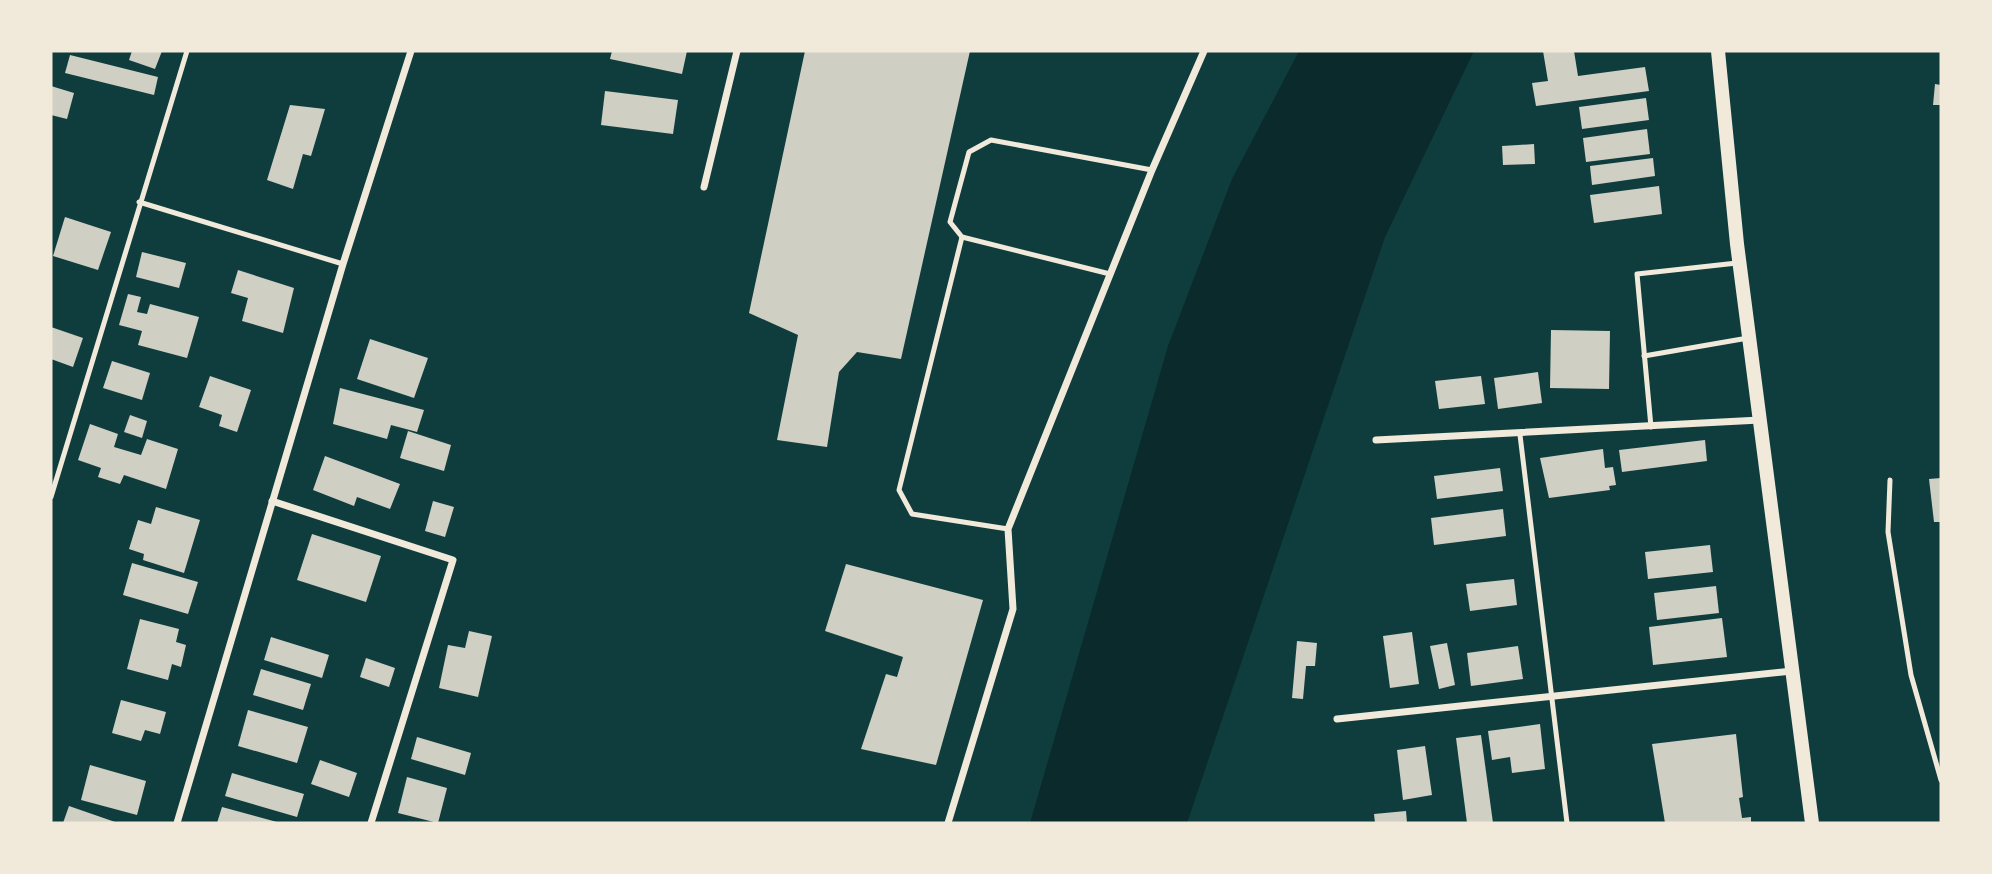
<svg xmlns="http://www.w3.org/2000/svg" width="1992" height="874" viewBox="0 0 1992 874" font-family="Arial,sans-serif">
<style>
.water{fill:#0a2a2b}
.building{fill:#cfcfc3}
.lines{fill:none;stroke-linecap:round;stroke-linejoin:round}
.service{stroke:#f1e9da;stroke-width:5}
.minor{stroke:#f1e9da;stroke-width:7}
.secondary{stroke:#f1e9da;stroke-width:14}
</style>
<rect width="100%" height="100%" fill="#0f3d3e"/>
<path class="water" d="M1299,51H1474L1385,237L1187,823H1030L1168,346L1232,179Z"/>
<g class="building">
<path d="M132,51H162L155,69L129,60Z"/>
<path d="M612,51H687L682,74L610,59Z"/>
<path d="M805,51H970L901,359L857,352L839,372L827,447L777,440L798,335L749,313Z"/>
<path d="M1543,51H1574L1578,76L1645,67L1649,91L1536,106L1532,83L1548,81Z"/>
<path d="M70,55L158,77L154,95L65,73Z"/>
<path d="M1935,84L1941,85V105H1933Z"/>
<path d="M51,86L74,93L67,119L51,115Z"/>
<path d="M605,91L678,100L673,134L601,125Z"/>
<path d="M1646,98L1649,120L1582,129L1579,107Z"/>
<path d="M290,105L325,109L311,156L303,154L293,189L267,180Z"/>
<path d="M1647,129L1650,154L1586,162L1583,138Z"/>
<path d="M1534,144L1535,164L1503,165L1502,146Z"/>
<path d="M1653,158L1655,176L1592,185L1590,166Z"/>
<path d="M1659,186L1662,214L1594,223L1590,195Z"/>
<path d="M65,217L111,232L98,270L53,256Z"/>
<path d="M142,252L186,263L179,288L136,277Z"/>
<path d="M238,270L294,288L283,333L242,321L248,298L231,293Z"/>
<path d="M128,294L141,297L137,312L147,314L150,304L199,317L187,358L138,345L142,331L119,325Z"/>
<path d="M51,327L83,338L73,367L51,359Z"/>
<path d="M1551,330L1610,331L1609,389L1550,388Z"/>
<path d="M370,339L428,358L414,398L357,379Z"/>
<path d="M112,361L150,373L142,400L103,388Z"/>
<path d="M1538,372L1542,403L1498,409L1494,378Z"/>
<path d="M210,376L251,390L237,432L219,426L222,415L199,407Z"/>
<path d="M1481,376L1485,404L1439,409L1435,381Z"/>
<path d="M340,388L424,410L417,432L391,425L387,439L333,424Z"/>
<path d="M130,415L147,421L142,438L124,432Z"/>
<path d="M90,424L118,434L114,447L141,455L147,439L178,449L166,489L124,475L120,484L98,477L101,468L78,460Z"/>
<path d="M408,431L451,445L444,471L400,458Z"/>
<path d="M1705,440L1707,461L1622,472L1619,450Z"/>
<path d="M1603,449L1605,468L1613,467L1616,485L1609,486L1610,490L1549,498L1540,458Z"/>
<path d="M325,456L400,484L390,509L357,497L354,506L313,490Z"/>
<path d="M1500,468L1503,491L1437,499L1434,476Z"/>
<path d="M1941,478V522H1934L1929,479Z"/>
<path d="M433,501L454,507L445,537L425,531Z"/>
<path d="M156,507L200,520L184,573L143,560L144,554L129,549L138,520L151,524Z"/>
<path d="M1503,509L1506,536L1434,545L1431,518Z"/>
<path d="M312,534L381,556L366,602L297,580Z"/>
<path d="M1710,545L1713,572L1648,579L1645,552Z"/>
<path d="M132,563L198,582L188,614L123,595Z"/>
<path d="M846,564L983,600L936,765L861,749L886,674L897,677L903,657L825,631Z"/>
<path d="M1514,579L1517,605L1470,611L1466,584Z"/>
<path d="M1716,586L1719,613L1657,620L1654,593Z"/>
<path d="M1722,618L1727,657L1653,665L1649,627Z"/>
<path d="M140,619L179,629L176,642L186,645L181,667L172,664L168,680L127,669Z"/>
<path d="M469,631L492,636L478,697L439,688L448,645L465,648Z"/>
<path d="M1412,632L1419,684L1390,688L1383,636Z"/>
<path d="M271,637L329,655L322,678L264,660Z"/>
<path d="M1297,641L1317,643L1315,666H1306L1303,699L1292,698Z"/>
<path d="M1447,643L1455,685L1439,689L1430,646Z"/>
<path d="M1518,646L1523,679L1471,686L1467,653Z"/>
<path d="M366,658L395,668L389,687L360,677Z"/>
<path d="M261,669L311,684L303,710L253,695Z"/>
<path d="M121,700L166,712L160,734L145,730L141,741L112,733Z"/>
<path d="M248,710L308,727L297,763L238,746Z"/>
<path d="M1540,724L1545,769L1512,773L1510,757L1492,760L1488,731Z"/>
<path d="M1736,734L1743,797L1739,798L1742,818L1751,817V823H1665L1652,744Z"/>
<path d="M1481,735L1493,823H1467L1456,738Z"/>
<path d="M417,737L471,753L465,775L411,759Z"/>
<path d="M1425,746L1432,795L1403,800L1397,750Z"/>
<path d="M320,760L357,773L349,797L311,784Z"/>
<path d="M90,765L146,781L137,815L81,800Z"/>
<path d="M232,773L304,794L297,817L225,796Z"/>
<path d="M407,777L447,788L438,823L398,813Z"/>
<path d="M69,806L118,823H63Z"/>
<path d="M222,807L277,822L276,823H217Z"/>
<path d="M1406,811L1407,823H1375L1374,814Z"/>
</g>
<g class="lines">
<g class="service">
<path d="M139,202L343,264"/>
<path d="M962,237L899,490L912,514L1008,529"/>
<path d="M1110,274L962,237L950,222L969,152L991,140L1152,170"/>
<path d="M1644,356L1748,338"/>
<path d="M1651,427L1637,274L1737,263"/>
<path d="M1520,435L1567,823"/>
<path d="M1890,480L1888,532L1911,675L1941,780"/>
<path d="M51,497L187,51"/>
</g>
<g class="minor">
<path d="M704,187L737,51"/>
<path d="M1376,440L1760,420"/>
<path d="M272,501L453,560L371,823"/>
<path d="M1337,719L1792,671"/>
<path d="M177,823L343,264L411,51"/>
<path d="M948,823L1013,609L1008,529L1152,170L1204,51"/>
</g>
<path class="secondary" d="M1718,51L1737,244L1812,823"/>
</g>
<rect width="1992" height="874" fill="none" stroke="#f1e9da" stroke-width="105"/>
</svg>
